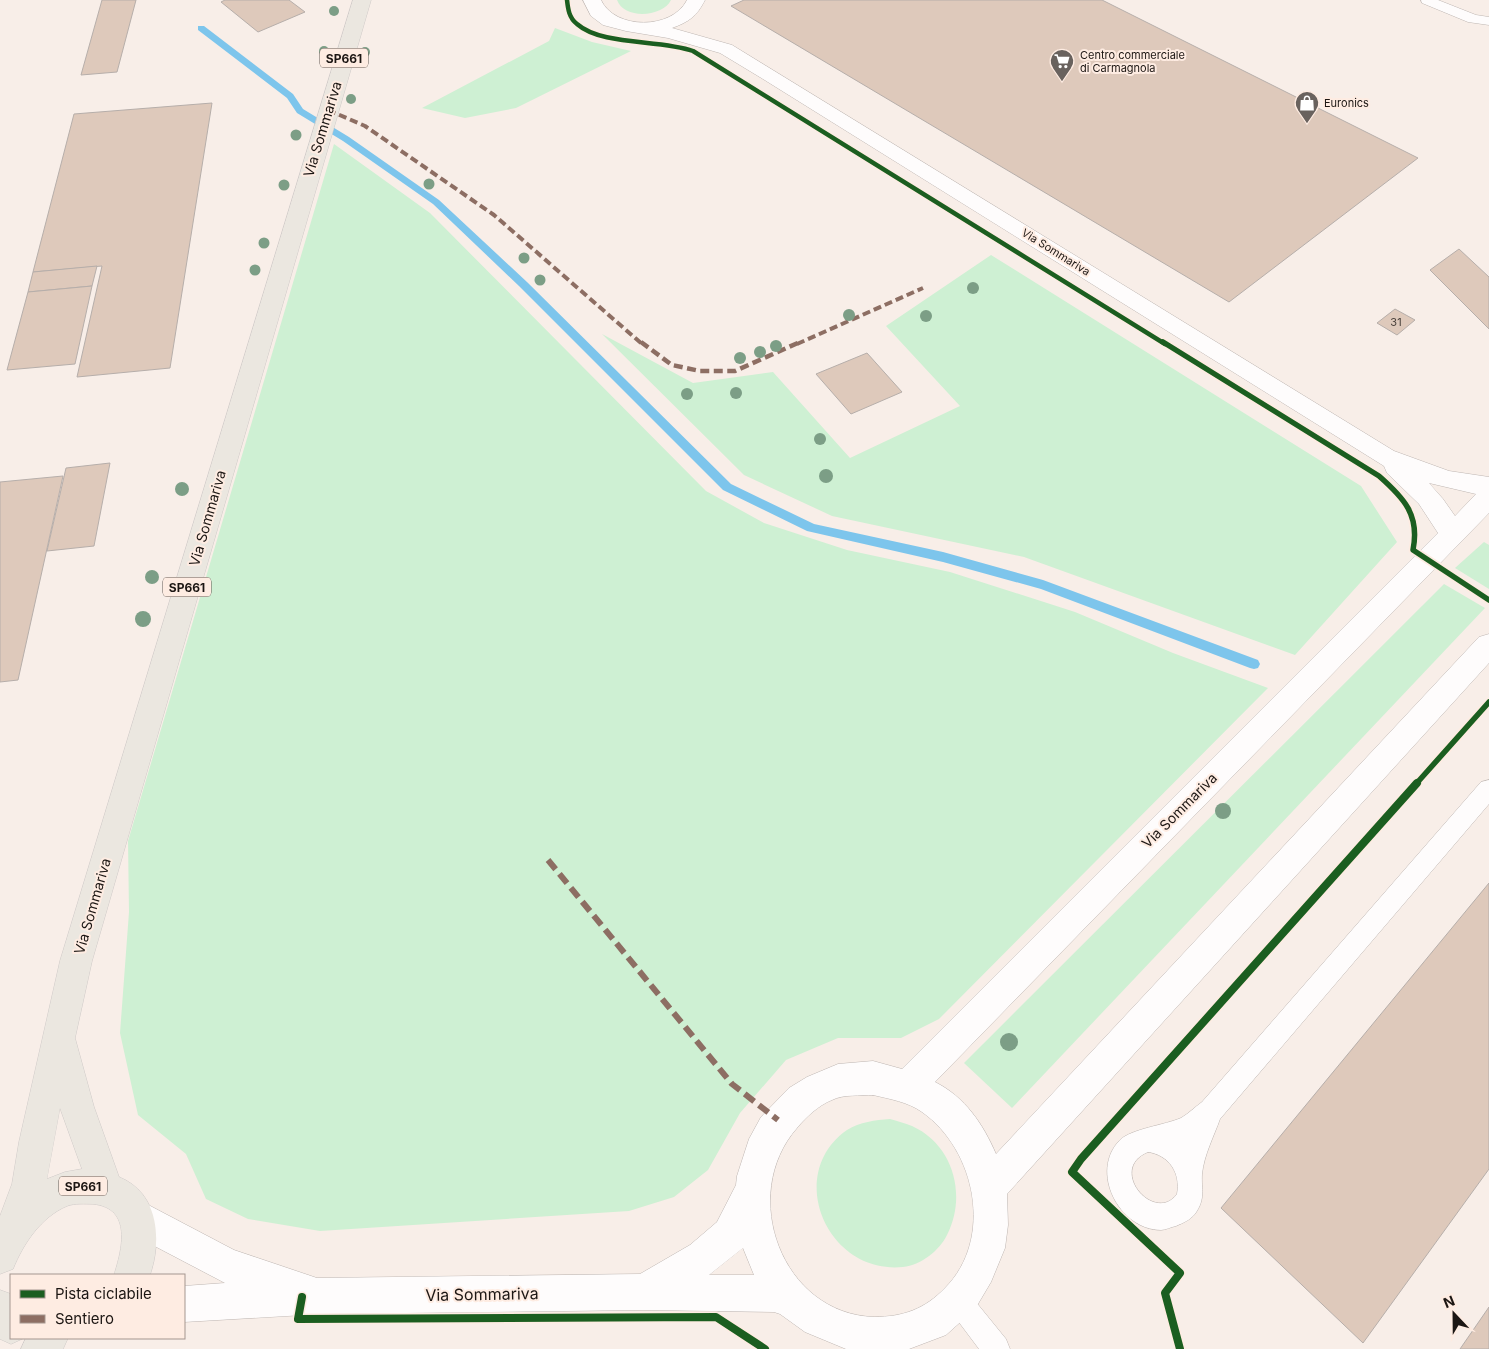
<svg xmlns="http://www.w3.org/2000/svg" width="1489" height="1349" viewBox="0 0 1489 1349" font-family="Inter,sans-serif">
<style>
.green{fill:#cef0d3}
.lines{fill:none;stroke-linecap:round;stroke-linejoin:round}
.stream{fill:#7dc5ec;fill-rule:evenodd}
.building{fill:#dec9bb;stroke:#b6aeaa}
.service-casing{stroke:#beb6b2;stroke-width:1}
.minor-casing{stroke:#beb6b2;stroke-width:1}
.primary-casing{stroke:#cfcac8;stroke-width:1}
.service{fill:#fefcfc;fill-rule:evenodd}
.minor{fill:#fefcfc;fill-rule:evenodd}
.primary{fill:#ebe7e0;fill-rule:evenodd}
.quiet-far2{stroke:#8d6e63;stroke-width:4;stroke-dasharray:8 4;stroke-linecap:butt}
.quiet-far1{stroke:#8d6e63;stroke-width:4.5;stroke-dasharray:9 4.5;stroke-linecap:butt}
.quiet{stroke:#8d6e63;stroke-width:6;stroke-dasharray:12 6;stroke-linecap:butt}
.cycleway-far2-casing{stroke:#feece2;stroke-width:7}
.cycleway-far1-casing{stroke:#feece2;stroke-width:9}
.cycleway-casing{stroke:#feece2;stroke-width:11}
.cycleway-far2{stroke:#1b5e20;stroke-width:4.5}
.cycleway-far1{stroke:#1b5e20;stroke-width:5.5}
.cycleway{stroke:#1b5e20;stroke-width:8}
.tree{fill:#7c9e86}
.labels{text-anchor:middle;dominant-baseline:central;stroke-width:4;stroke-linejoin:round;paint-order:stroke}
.far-poi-label{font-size:11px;fill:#1c1613;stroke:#feece2;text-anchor:start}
.far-street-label{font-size:11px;fill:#1c1613;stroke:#feece2}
.number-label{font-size:11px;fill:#4c433d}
.shield{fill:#feece2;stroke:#605651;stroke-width:1}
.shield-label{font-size:12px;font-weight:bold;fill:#1c1613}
.street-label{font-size:14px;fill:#1c1613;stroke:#feece2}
.near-street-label{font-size:16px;fill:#1c1613;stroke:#feece2}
</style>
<rect width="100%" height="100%" fill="#f8eee8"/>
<g class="green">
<path d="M617,0H671C663,17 624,20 617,0Z"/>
<path d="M555,28L592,42L631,51L516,108L465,118L422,108L549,41Z"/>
<path d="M334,144L430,213L706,491L764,523L847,550L950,572L1075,612L1173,653L1268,688L939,1019L901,1038H838L786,1060L740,1113L708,1170L674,1197L629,1211L320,1231L248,1219L206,1199L186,1154L138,1115L120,1033L129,912L128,841Z"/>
<path d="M991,255L1361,486L1397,542L1295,655L1024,557L832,516L744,475L602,334L693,383L773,372L850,458L960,406L886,326Z"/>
<path d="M1484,542L1489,545V589L1455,568Z"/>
<path d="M1444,584L1485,608L1012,1108L964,1063Z"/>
<path d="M890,1119C897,1121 905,1123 912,1126C954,1145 967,1196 947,1235C939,1251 921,1265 903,1267C827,1275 784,1174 847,1130C860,1122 875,1120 890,1119Z"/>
</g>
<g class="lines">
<path class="stream" d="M198,26H204L293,94L303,109L349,137L439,200L527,282L731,484L814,524L943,552L1043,580L1258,660L1260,664L1258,668L1254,669L1250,668L1041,589L943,562L807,531L723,490L519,286L433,204L343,141L297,113L287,98L198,30Z"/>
</g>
<g class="building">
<path d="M102,0H136L117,72L81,75Z"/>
<path d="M225,0H289L305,12L258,32L221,2Z"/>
<path d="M744,0H1102L1418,158L1229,302L731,6Z"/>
<path d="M212,103L170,368L77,377L102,266L33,272L74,114Z"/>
<path d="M1459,249L1489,277V329L1430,270Z"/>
<path d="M97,266L92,286L28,292L33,272Z"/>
<path d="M92,286L75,364L7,370L28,292Z"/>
<path d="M1395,309L1415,320L1397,335L1377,323Z"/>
<path d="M867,353L902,392L851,414L816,374Z"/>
<path d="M110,463L94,546L47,551L66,468Z"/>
<path d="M63,476L18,680L0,682V482Z"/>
<path d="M1489,883V1169L1363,1343L1221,1208Z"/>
<path d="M1489,1307V1349H1460Z"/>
</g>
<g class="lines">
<g class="service-casing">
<g id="service">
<path d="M1421,0H1438L1476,15L1489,17V25L1468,22L1422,3Z"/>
<path d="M1489,780V804L1220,1119C1214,1136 1204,1155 1202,1174C1201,1190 1206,1198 1195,1214C1190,1220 1183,1223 1176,1226C1171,1227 1165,1230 1161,1230C1119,1230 1089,1171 1120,1140C1131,1129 1165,1125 1181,1118C1188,1114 1195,1107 1202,1102L1481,782ZM1148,1152C1169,1155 1181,1173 1177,1194C1155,1225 1106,1169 1148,1152Z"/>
<path d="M958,1287L967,1291L1006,1339L1010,1349H979L949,1309L945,1300L949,1291Z"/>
</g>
</g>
<g class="minor-casing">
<path id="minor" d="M583,0H601C615,30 672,30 687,0H705C697,16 689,22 672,28L732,45L1394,451L1449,471L1489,477V513L935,1082C965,1097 983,1124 996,1154L1479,637L1489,634V663L1007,1194L1008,1225L1005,1248L991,1282L975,1309L946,1335L909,1349H846L805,1332L780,1314L774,1312L643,1310L321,1314L184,1322V1286L225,1283L124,1230L119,1217L124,1204L137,1199L234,1250L317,1278L640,1274L690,1245L717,1222L736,1185L737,1176L749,1139L761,1117L789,1088L807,1077L838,1064L873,1061L902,1069L1438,533L1419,504L1387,473L1384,466L763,79L720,53L668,38L626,31L603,25L591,16ZM1429,483L1476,494L1455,516L1443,499ZM873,1095C890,1099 908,1102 922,1112C976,1150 994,1239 945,1288C925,1309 903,1317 874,1317C782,1314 738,1195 797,1128C806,1117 819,1105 832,1100C844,1094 860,1096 873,1095ZM743,1248L754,1275H709Z"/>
</g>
<g class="primary-casing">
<g id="primary">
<path d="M353,0H371L92,961L75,1038L94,1107L119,1177C159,1193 162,1240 150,1275H114C122,1250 133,1208 93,1204C85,1204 75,1203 67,1206C41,1217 23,1244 13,1269L0,1274V1216L12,1184L19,1142L60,961ZM60,1108L82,1169L65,1172L47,1179Z"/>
<path d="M0,1290L11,1294V1338H24L11,1344L0,1339Z"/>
<path d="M26,1338H68L63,1349H21Z"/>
</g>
</g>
<use href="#service" class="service"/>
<use href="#minor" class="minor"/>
<use href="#primary" class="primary"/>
<g class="quiet-far2">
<path d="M328,110L365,126L494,215L642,344"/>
<path d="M797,344L923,288"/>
</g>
<path class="quiet-far1" d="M641,342L672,365L700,371H735L800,342"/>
<path class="quiet" d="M548,860L732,1084L778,1120"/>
<g class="cycleway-far2-casing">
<path id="cycleway-far2" d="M567,0C568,9 569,18 577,24C602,46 660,39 693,51L1165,344"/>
</g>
<g class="cycleway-far1-casing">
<g id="cycleway-far1">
<path d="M1163,342L1379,476C1404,498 1420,515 1413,550L1489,600"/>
<path d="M1416,784L1489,702"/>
</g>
</g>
<g class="cycleway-casing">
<g id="cycleway">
<path d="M302,1297L298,1319L716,1317L765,1349"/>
<path d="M1180,1349L1165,1293L1180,1273L1072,1172L1081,1159L1417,783"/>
</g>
</g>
<use href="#cycleway-far2" class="cycleway-far2"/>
<use href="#cycleway-far1" class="cycleway-far1"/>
<use href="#cycleway" class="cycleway"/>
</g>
<g class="tree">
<circle cx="334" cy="11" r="5"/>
<circle cx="324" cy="51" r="5"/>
<circle cx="365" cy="52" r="5"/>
<circle cx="351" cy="99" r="5"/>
<circle cx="296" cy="135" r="5.5"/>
<circle cx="429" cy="184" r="5.5"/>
<circle cx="284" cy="185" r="5.5"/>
<circle cx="264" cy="243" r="5.5"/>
<circle cx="524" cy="258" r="5.5"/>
<circle cx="255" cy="270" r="5.5"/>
<circle cx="540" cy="280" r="5.5"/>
<circle cx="973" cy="288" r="6"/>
<circle cx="849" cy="315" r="6"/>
<circle cx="926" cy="316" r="6"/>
<circle cx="776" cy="346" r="6"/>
<circle cx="760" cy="352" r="6"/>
<circle cx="740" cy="358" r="6"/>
<circle cx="736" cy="393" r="6"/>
<circle cx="687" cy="394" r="6"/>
<circle cx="820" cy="439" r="6"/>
<circle cx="826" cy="476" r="7"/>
<circle cx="182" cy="489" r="7"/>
<circle cx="152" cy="577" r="7"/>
<circle cx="143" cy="619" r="8"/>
<circle cx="1223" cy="811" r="8"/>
<circle cx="1009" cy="1042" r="9"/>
</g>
<defs>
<g id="supermarket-pin" transform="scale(1.25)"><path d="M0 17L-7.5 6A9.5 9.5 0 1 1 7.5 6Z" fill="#69625e" stroke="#feece2"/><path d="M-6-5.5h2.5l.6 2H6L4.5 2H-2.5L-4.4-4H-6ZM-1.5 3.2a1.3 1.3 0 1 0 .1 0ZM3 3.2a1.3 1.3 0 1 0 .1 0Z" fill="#fff"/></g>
<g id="shop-pin" transform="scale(1.25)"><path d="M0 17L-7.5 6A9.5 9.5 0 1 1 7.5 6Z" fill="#69625e" stroke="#feece2"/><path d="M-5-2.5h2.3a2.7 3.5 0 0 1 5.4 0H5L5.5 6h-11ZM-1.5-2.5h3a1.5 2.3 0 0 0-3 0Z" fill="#fff"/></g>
</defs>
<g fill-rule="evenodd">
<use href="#supermarket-pin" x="1062" y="61"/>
<use href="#shop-pin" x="1307" y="103"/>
</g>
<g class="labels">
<g class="far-poi-label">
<text x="1080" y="55">Centro commerciale<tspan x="1080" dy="13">di Carmagnola</tspan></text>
<text x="1324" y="103">Euronics</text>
</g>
<g class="far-street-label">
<text transform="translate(1056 252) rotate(32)">Via Sommariva</text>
</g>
<g class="number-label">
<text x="1396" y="322">31</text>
</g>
<g class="shield">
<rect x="320" y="48.5" width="48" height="19" rx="4"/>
<rect x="163" y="577.5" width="48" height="19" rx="4"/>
<rect x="59" y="1176.5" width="48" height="19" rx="4"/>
</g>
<g class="shield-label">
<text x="344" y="58">SP661</text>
<text x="187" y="587">SP661</text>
<text x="83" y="1186">SP661</text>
</g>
<g class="street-label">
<text transform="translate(322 129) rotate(-73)">Via Sommariva</text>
<text transform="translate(207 518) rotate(-74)">Via Sommariva</text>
<text transform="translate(1179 810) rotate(-45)">Via Sommariva</text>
<text transform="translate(92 906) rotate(-74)">Via Sommariva</text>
</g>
<g class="near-street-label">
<text transform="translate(482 1294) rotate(-1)">Via Sommariva</text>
</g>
</g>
<rect x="10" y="1274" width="175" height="65" fill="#feece2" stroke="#a4968f"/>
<rect x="20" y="1290" width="25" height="8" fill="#1b5e20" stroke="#a4968f"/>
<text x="55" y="1299" font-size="15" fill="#1c1613">Pista ciclabile</text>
<rect x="20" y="1315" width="25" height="8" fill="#8d6e63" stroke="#a4968f"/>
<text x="55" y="1324" font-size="15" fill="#1c1613">Sentiero</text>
<g transform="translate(1454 1314) rotate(338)" stroke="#feece2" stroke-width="4" paint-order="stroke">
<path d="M0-4L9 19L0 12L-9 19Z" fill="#1c1613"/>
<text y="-8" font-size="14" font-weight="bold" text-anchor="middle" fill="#1c1613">N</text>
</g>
</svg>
